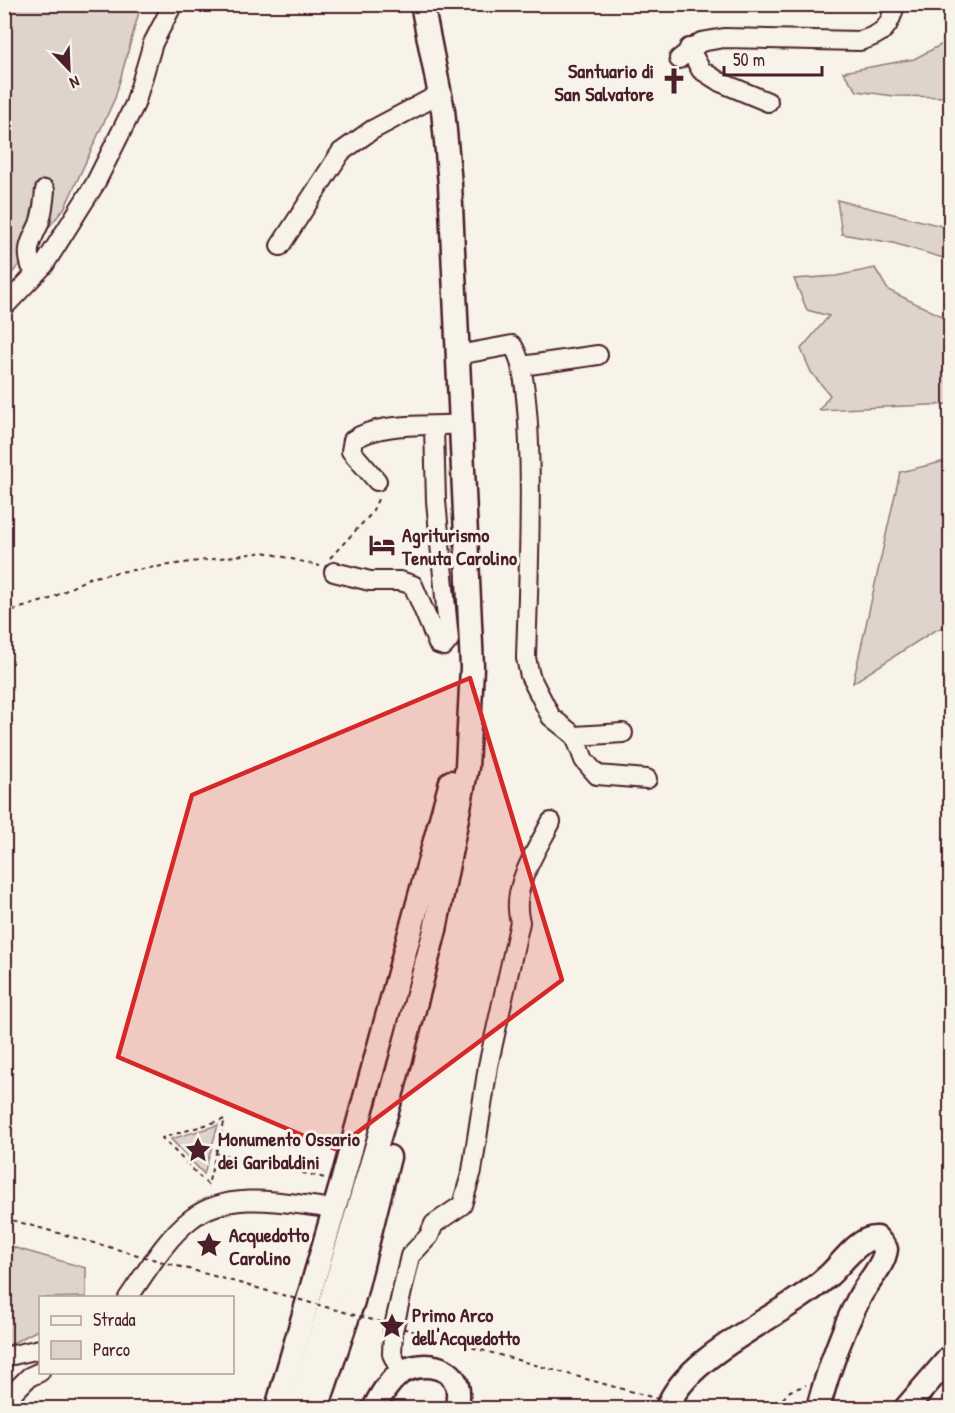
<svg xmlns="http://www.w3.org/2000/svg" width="955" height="1413" viewBox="0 0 955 1413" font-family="'Patrick Hand',sans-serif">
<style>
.green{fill:#ded4cc;stroke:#947a7c;stroke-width:1.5}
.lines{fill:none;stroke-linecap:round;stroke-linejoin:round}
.minor-casing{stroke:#4a1f2b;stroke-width:22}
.major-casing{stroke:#4a1f2b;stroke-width:27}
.path{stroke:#4a1f2b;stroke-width:2;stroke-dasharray:4.5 4.5;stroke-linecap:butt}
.minor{stroke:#f7f3e8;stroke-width:18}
.major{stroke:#f7f3e8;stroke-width:22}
.path-bridge{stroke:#4a1f2b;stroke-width:2;stroke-dasharray:4.5 4.5;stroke-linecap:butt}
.marked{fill:#d62828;fill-opacity:0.2;stroke:#d62828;stroke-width:4.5;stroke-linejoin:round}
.labels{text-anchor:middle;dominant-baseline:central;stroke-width:6;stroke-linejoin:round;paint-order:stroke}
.poi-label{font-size:20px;font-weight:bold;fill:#4a1f2b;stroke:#f7f3e8;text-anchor:start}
</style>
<rect width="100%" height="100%" fill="#f7f3e8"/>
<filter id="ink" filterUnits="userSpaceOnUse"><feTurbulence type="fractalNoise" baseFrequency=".0167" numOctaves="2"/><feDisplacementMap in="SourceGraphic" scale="12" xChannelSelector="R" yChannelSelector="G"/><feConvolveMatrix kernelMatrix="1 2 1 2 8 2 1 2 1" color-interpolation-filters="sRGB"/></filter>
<g filter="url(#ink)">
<g class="green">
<path d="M5,5H141L115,98L65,207L5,282Z"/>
<path d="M950,40V97L894,96L857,91L843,72L914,59Z"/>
<path d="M837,200L950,228V260L893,243L842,234Z"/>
<path d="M875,268L888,290L950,320V404L819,410L830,395L811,372L801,349L829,316L807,310L794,279L836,276Z"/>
<path d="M950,460V624L932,632L853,683L900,472Z"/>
<path d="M218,1125L204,1174L171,1139Z"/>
<path d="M5,1245L86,1268V1297L40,1298V1329L5,1347Z"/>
</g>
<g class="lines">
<g class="minor-casing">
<g id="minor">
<path d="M689,48L701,70L720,82L768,102"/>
<path d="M679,59L701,42L724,38L860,41C883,34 890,28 895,4"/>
<path d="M280,246L341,152L372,130L440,94"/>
<path d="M44,265L31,266C25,248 32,240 39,224C43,213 44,202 45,190"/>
<path d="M4,307L44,265L95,184L135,104L153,43L173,4"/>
<path d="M458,355L512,345C540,376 527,606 526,658L530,676L551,717L575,736L584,760L597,775L647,779"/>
<path d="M522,366L598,355"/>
<path d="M377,481L351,451L353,440C382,421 428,427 461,424"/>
<path d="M334,572L370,581H400L413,585L438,644L444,646L449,640L436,501L434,427"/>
<path d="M575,736L623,733"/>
<path d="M128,1298C147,1271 166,1238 191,1219C231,1188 290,1204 335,1209"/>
<path d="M4,1357L40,1349"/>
<path d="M401,1373L392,1354L393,1331L410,1256L429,1236L434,1224L462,1205L472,1171L488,1066L520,922C510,888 536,852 551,822"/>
<path d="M4,1402L29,1377L40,1372"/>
</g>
</g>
<g class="major-casing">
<g id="major">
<path d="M277,1408L342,1182L451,782"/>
<path d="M299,1408L389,1104L435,930L467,767L472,667L450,184L443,110L422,4"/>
<path d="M317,1408L353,1301L389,1157"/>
<path d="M374,1408C381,1395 387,1384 399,1374C415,1362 449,1362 457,1385C459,1392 458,1401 457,1408"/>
<path d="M667,1408C687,1353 785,1316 828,1276C841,1265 859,1236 877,1238L886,1249C884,1266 867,1282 859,1298C842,1332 828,1371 818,1408"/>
<path d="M906,1408L950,1357"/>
</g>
</g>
<g class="path">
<path d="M330,558L371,514L380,495"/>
<path d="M4,613L50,599L89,578L119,572L264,552L320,566"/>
<path d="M216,1153L225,1119L162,1138L208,1185L216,1153L325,1178"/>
<path d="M768,1408L776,1406L790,1391L806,1385"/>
</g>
<use href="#minor" class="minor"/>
<use href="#major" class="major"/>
<path class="path-bridge" d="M4,1218L691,1408"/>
</g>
</g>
<path class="marked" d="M470,678L562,980L335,1149L118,1057L192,795Z"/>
<defs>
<g id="church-bare" transform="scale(2.07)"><path d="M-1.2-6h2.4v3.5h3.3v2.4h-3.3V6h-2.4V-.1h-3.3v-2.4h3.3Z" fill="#4a1f2b" stroke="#f7f3e8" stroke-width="2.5" paint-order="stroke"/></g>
<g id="hotel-bare" transform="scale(2.07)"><path d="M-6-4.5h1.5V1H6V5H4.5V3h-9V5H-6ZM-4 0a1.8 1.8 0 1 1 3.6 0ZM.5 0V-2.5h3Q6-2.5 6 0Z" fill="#4a1f2b" stroke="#f7f3e8" stroke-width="2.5" paint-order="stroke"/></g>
<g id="sight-bare" transform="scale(2.07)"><path d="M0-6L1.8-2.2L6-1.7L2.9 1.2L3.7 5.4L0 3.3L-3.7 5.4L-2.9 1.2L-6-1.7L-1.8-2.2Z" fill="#4a1f2b" stroke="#f7f3e8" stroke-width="2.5" paint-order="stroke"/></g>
</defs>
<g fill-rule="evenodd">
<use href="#church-bare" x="674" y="81"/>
<use href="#hotel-bare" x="382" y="545"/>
<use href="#sight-bare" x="198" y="1150"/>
<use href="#sight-bare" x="209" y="1245"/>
<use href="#sight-bare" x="392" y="1326"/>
</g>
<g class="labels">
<g class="poi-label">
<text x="654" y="70" text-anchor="end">Santuario di<tspan x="654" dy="23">San Salvatore</tspan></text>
<text x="402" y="534">Agriturismo<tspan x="402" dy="23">Tenuta Carolino</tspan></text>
<text x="218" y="1138">Monumento Ossario<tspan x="218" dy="23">dei Garibaldini</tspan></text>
<text x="229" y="1234">Acquedotto<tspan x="229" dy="23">Carolino</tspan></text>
<text x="412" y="1314">Primo Arco<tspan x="412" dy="23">dell'Acquedotto</tspan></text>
</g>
</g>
<rect width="955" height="1413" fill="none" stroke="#f7f3e8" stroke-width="24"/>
<rect x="12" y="12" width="931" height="1389" fill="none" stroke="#4a1f2b" stroke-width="2" filter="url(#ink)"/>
<rect x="39" y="1296" width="195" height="78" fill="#f7f3e8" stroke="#b29e9c" stroke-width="1.5"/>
<rect x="51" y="1316" width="30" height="9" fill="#f7f3e8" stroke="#b29e9c" stroke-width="1.5"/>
<text x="93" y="1326" font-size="18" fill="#4a1f2b">Strada</text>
<rect x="51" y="1341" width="30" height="18" fill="#ded4cc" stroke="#b29e9c" stroke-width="1.5"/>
<text x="93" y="1356" font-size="18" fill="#4a1f2b">Parco</text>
<g transform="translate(69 69) rotate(157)" stroke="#f7f3e8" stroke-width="4.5" paint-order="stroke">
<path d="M0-4.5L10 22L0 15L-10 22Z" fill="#4a1f2b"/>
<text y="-9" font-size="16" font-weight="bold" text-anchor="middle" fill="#4a1f2b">N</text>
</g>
<path d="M724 66v9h98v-9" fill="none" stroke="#4a1f2b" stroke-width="3"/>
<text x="733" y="66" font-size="18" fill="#4a1f2b" stroke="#f7f3e8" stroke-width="4.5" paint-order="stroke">50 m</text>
</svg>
